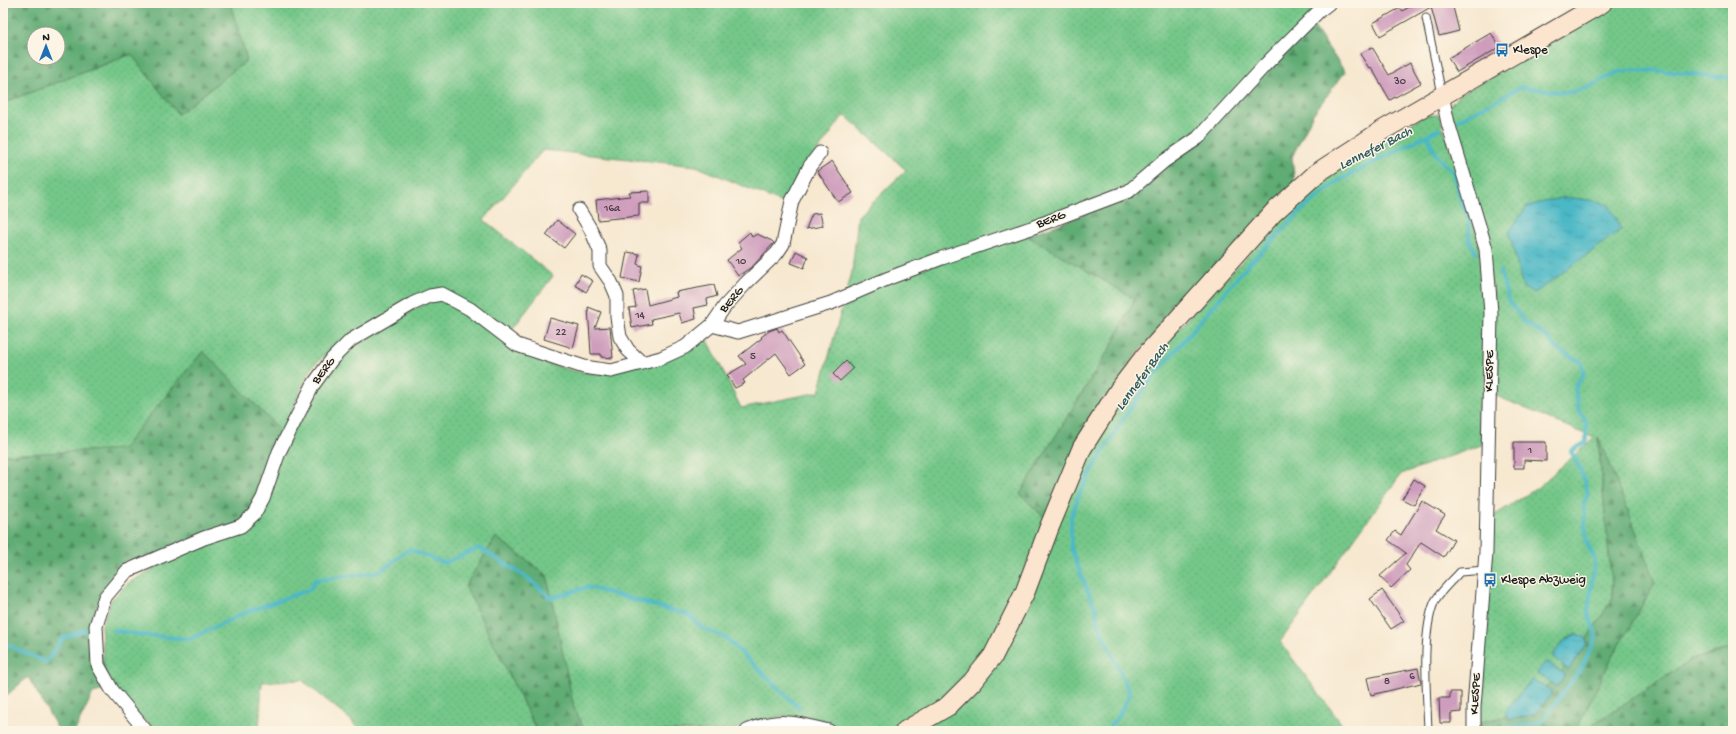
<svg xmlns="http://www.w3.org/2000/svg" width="1736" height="734" viewBox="0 0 1736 734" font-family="'Gochi Hand',sans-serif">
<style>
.grass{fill:url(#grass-dots);stroke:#487252}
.forest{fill:url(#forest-firs);stroke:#3e6448;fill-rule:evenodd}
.water{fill:url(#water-ripples);stroke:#346a71}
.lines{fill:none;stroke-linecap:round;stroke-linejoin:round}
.stream{stroke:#4bb8c6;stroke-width:4}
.building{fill:#ce9cbc}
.lane-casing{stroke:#3d3b37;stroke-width:9}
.street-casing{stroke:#3d3b37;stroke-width:15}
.secondary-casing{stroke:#3d3b37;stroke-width:21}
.lane{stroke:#fff;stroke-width:7}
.street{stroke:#fff;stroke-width:13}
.secondary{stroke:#fce5cf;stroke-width:19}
.labels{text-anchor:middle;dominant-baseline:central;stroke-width:3;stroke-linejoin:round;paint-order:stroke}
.number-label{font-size:11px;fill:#483c44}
.poi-label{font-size:13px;fill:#1c1c1c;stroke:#fcf5e5;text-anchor:start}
.street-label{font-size:13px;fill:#1c1c1c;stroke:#fcf5e5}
.water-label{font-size:14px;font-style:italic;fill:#2f5a60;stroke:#fcf5e5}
</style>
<defs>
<pattern id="grass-dots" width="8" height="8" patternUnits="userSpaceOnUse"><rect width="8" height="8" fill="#75c789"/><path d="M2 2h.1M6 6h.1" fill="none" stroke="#65aa76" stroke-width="1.8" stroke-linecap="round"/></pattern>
<pattern id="forest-firs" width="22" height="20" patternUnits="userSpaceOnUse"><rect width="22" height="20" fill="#60ac75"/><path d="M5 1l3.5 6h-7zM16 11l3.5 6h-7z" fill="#4e8b5f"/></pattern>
<pattern id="water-ripples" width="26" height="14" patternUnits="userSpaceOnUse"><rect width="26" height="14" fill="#4bb8c6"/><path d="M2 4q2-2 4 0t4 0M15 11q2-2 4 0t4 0" fill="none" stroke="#3e95a0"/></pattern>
</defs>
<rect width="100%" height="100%" fill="#fcf5e5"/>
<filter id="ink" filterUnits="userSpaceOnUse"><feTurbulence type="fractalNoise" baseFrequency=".025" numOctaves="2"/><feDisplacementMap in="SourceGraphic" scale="8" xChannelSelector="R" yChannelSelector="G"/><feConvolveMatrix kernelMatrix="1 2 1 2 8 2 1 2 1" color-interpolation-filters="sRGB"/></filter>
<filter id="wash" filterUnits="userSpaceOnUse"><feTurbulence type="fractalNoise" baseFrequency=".012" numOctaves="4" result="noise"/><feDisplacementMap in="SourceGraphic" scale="16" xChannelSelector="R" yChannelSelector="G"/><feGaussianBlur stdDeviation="0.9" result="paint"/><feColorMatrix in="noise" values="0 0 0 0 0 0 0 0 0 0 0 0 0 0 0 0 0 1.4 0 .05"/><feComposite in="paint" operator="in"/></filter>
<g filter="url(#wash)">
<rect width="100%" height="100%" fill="#f7e8d0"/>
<g class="grass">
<path d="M230,3H1326L1226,106L1133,185L846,295L852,272L858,216L906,170L847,117L843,116L808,165L787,205L696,166L543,150L484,220L553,276L507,336L444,290L342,340L313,366L299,393L284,434L203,351L122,450L3,455V103L132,54L178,114L247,60Z"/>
<path d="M1619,3H1733V648L1691,660L1583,731H1576L1610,661L1655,583L1598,439L1613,598L1581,648L1526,712L1472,724L1489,519L1537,488L1594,438L1492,394L1493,289L1449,107L1458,96Z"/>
<path d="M1425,115H1439L1473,214L1486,286L1484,444L1401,474L1280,642L1347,731H915L991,672L1021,621L1056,526L1094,444L1148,361L1318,181Z"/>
<path d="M1026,235L1135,298L1113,343L1020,494L1046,519L1007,611L984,661L938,703L884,731H843L815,718L783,716L752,722L732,731H585L574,708L465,586L537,731H359L351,720L302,680L262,682L259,730L157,731L153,727L126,705L104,669L101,627L107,610L112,599L127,584L170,559L290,437L302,413L341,352L385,322L441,297L517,348L546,363L574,371L601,374L706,336L741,408L819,392L844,301L895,278Z"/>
</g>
<g class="forest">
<path d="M3,3H230L247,60L178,114L131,54L3,103ZM34,34H58V58H34Z"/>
<path d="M1310,21L1345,72L1313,114L1292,157L1295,184L1137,353L1046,519L1020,494L1113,343L1135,299L1026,235L1054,226L1102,207L1203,132Z"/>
<path d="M203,351L284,434L259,499L239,523L123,569L93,625L109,689L93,693L75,731H59L28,677L7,695L3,688V455L122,449Z"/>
<path d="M1598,437L1633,523L1655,583L1610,661L1576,731H1473L1472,724L1526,712L1581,648L1613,598Z"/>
<path d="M496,537L547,575L574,708L585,731H537L465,586Z"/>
<path d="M1733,648V731H1583L1691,660Z"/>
</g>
<g class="water">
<path d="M1565,197L1597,201L1609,205L1622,229L1535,293L1523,288L1509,232L1527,206Z"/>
<path d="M1576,634L1585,637L1587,645L1568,670L1552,656L1565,640Z"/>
<path d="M1546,661L1565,675L1557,687L1537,673Z"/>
<path d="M1532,679L1551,691V695L1535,714L1510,720L1505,712Z"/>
</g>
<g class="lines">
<g class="stream">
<path d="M1458,120L1521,87L1566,93L1587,88L1618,72L1634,70L1663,71L1733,78"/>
<path d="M1428,135C1432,151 1441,163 1454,172L1461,202L1469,216V239L1476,253"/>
<path d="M113,630L142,635L190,639L249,611L311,589L315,580L379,572L409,549L444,563L479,548L528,578L551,598L588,587L689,615L702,628L726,638L799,708"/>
<path d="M3,643L46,662L63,638L90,628"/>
<path d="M1105,731L1118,717L1130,694L1099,626L1096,609L1082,578L1071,547V517L1080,493L1095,465L1127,413L1152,378L1248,265L1303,209L1338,181L1439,129"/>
<path d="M1493,731L1541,722L1583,666L1596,636L1588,612L1595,560L1586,541L1584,503L1588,494L1581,471L1571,451L1586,442V422L1578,409L1575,387L1584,374L1581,362L1556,348L1548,338L1525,322L1509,302L1500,271"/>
</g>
</g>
<g id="blocks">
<g class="building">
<path d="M1416,3H1452L1459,31L1439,36L1431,7L1380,36L1373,23L1400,8L1402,11Z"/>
<path d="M1491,33L1500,47L1457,72L1448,58Z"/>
<path d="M1372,47L1389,75L1410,63L1421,83L1390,100L1371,67L1369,68L1360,54Z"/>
<path d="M832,161L853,193L838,202L817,171Z"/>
<path d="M649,191V203H639V216L598,220L596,200L630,196L629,192Z"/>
<path d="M820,213L823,226L806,229L812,214Z"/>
<path d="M557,220L575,234L564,248L546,235Z"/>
<path d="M750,232L752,237L757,234L772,241L774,243L753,266L738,276L727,260L742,248L738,242Z"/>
<path d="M796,251L808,257L804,268L791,263Z"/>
<path d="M627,252L639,254L637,264L642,266L639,282L622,278Z"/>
<path d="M581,274L593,281L586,292L575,285Z"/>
<path d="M714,285L717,296L707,299L708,305L694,308L696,319L682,323L679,313L651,319L652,324L632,328L629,308L636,307L633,291L645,289L648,305L677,297L676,292Z"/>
<path d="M588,307L601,312L595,328L610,327L613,358L601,357V354H591Z"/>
<path d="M550,318L579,326L573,348L544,339Z"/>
<path d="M777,328L779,332L782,330L805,364L791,374L776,353L743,380L745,383L735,388L727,375L746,364L739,356L762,338L761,337L769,331Z"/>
<path d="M846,361L853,369L840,381L833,374Z"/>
<path d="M1514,442H1546V461L1524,460V468H1514Z"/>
<path d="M1414,479L1425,486L1414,505L1402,499Z"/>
<path d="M1422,501L1445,515L1436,529L1454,540L1444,557L1421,542L1406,565L1410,570L1391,588L1380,576L1406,553L1388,540L1395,531L1401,535Z"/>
<path d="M1382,590L1404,621L1391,629L1370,599Z"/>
<path d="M1418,668L1421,683L1371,695L1367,678Z"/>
<path d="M1450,692H1461V712L1451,713V723H1440L1439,698H1450Z"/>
</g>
</g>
</g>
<g filter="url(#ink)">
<use href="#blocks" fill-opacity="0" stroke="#3d3b37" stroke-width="1"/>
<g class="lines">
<g class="lane-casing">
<g id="lane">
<path d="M1426,18L1442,94"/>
<path d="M1428,731C1427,695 1421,635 1434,603C1438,593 1453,580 1460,572L1485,570"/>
</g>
</g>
<g class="street-casing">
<g id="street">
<path d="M1442,95L1448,123L1486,249L1491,313L1486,552L1474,707V731"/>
<path d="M579,210L591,230L600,251V266L611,282L617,296V317L620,337L628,350L642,363"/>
<path d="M712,325L738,332L831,303L889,278L942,258L1031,228L1129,191L1163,162L1198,138L1264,66L1320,10L1329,3"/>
<path d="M146,731L112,690L98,665L96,626L105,597L127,571L204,538L241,526L254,514L263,498L279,452L313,385L332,359L351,340L412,304L430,296L442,294L470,309L517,345L584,367L611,371L661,358L685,347L712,325L725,306L746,283L777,253L783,244L792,201L810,166L820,153"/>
<path d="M747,731C779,717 796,723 829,731"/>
</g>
</g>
<g class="secondary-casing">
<path id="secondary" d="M905,731L948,706L972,682L993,656L1025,592L1049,528L1082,448L1119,390L1146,355L1273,213L1317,173L1383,130L1602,3"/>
</g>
<use href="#lane" class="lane"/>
<use href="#street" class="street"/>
<use href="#secondary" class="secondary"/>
</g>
</g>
<defs>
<g id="bus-bare" transform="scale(1.08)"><path d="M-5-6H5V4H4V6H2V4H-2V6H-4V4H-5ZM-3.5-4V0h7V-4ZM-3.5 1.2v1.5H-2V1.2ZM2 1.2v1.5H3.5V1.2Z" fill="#1f6fb2" stroke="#fcf5e5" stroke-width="2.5" paint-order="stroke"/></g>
</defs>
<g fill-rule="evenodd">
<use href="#bus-bare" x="1502" y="50"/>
<use href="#bus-bare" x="1490" y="580"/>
</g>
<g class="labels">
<g class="number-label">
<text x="1400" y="82">30</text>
<text x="612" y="209">16a</text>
<text x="741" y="262">10</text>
<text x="640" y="316">14</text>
<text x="561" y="333">22</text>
<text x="753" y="357">5</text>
<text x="1530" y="451">1</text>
<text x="1412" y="677">6</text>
<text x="1387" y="682">8</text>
</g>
<g class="poi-label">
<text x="1513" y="50">Klespe</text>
<text x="1501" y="580">Klespe Abzweig</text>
</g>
<g class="street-label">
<text transform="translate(1051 220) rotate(-20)">BERG</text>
<text transform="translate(732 300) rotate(-50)">BERG</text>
<text transform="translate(324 371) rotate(-53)">BERG</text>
<text transform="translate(1490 371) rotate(-89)">KLESPE</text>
<text transform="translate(1476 694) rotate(-87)">KLESPE</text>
</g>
<g class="water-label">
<text transform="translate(1376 149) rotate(-27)">Lennefer Bach</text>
<text transform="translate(1143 377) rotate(-54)">Lennefer Bach</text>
</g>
</g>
<rect width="1736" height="734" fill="none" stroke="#fcf5e5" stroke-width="16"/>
<g transform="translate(46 46)"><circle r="19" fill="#fcf5e5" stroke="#a29e95"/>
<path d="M0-3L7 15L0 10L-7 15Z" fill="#1f6fb2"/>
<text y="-6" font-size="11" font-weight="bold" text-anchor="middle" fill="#1c1c1c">N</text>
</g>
</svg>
